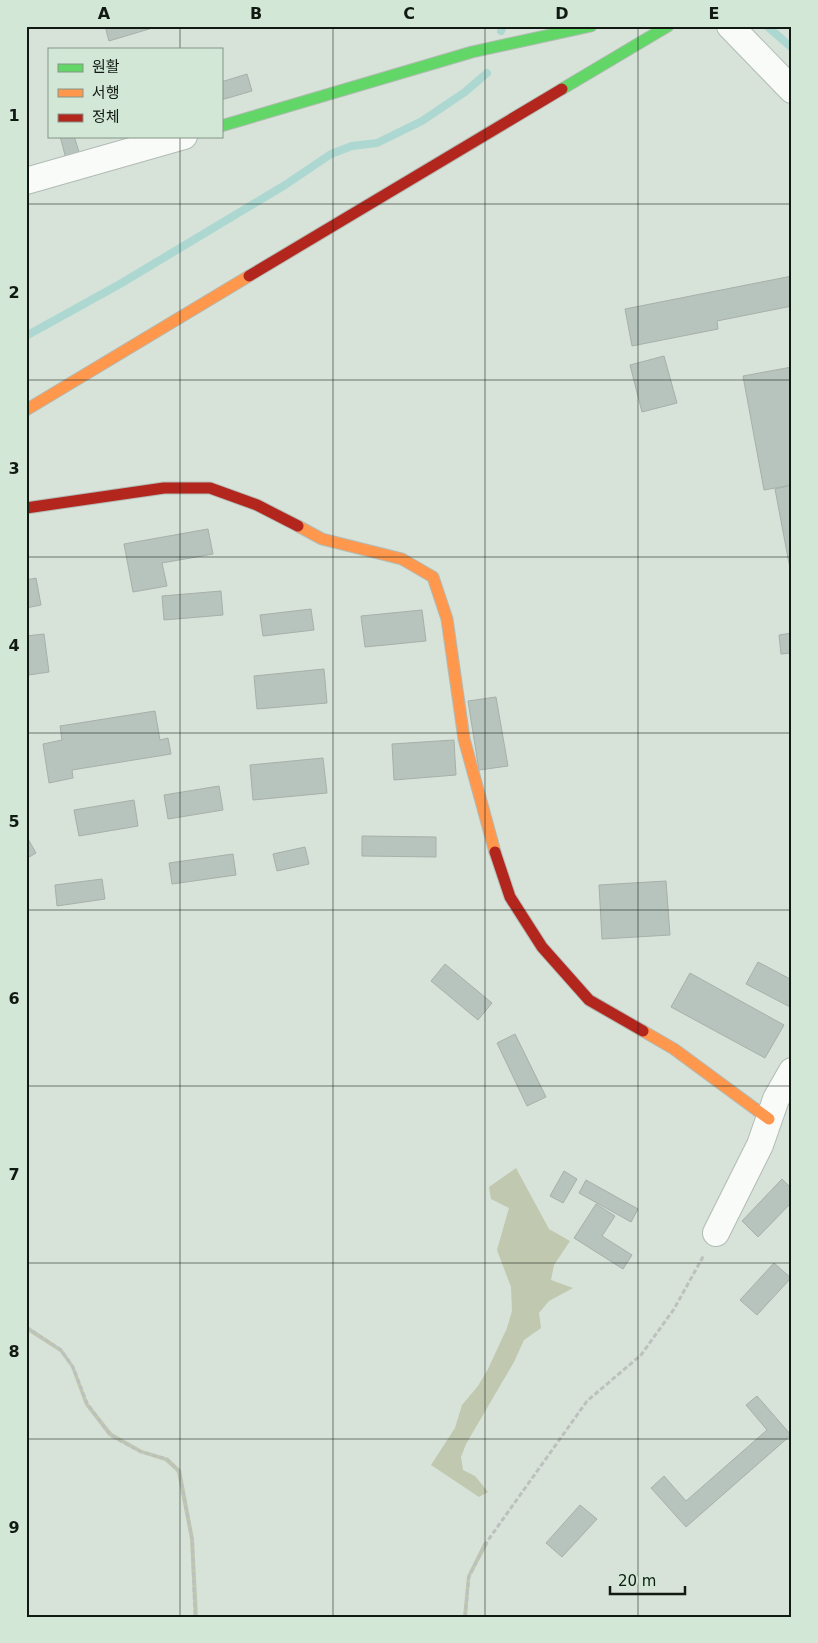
<svg xmlns="http://www.w3.org/2000/svg" width="818" height="1643" viewBox="0 0 818 1643" font-family="'DejaVu Sans','Noto Sans KR',sans-serif">
<style>
.green{fill:#c0c8af}
.lines{fill:none;stroke-linecap:round;stroke-linejoin:round}
.stream{stroke:#acd8d1;stroke-width:8}
.building{fill:#b6c4bd;stroke:#a7b0aa}
.street-casing{stroke:#b2bbb4;stroke-width:28}
.fast-casing{stroke:#b2bbb4;stroke-width:13}
.slow-casing{stroke:#b2bbb4;stroke-width:13}
.jam-casing{stroke:#b2bbb4;stroke-width:13}
.path{stroke:#bdc1be;stroke-width:3;stroke-dasharray:5 2.5;stroke-linecap:butt}
.street{stroke:#f9fbf9;stroke-width:26}
.fast{stroke:#63d668;stroke-width:11}
.slow{stroke:#ff974d;stroke-width:11}
.jam{stroke:#b3261e;stroke-width:11}
.grid{fill:none;stroke:#111913;stroke-width:1;stroke-opacity:0.55}
.neatline{fill:none;stroke:#111913;stroke-width:2}
.grid-label{font-size:16px;text-anchor:middle;font-weight:bold;fill:#111913}
</style>
<rect width="100%" height="100%" fill="#d7e2d9"/>
<g class="green">
<path d="M516,1168L549,1229L570,1241L554,1265L551,1280L573,1288L549,1301L539,1313L541,1328L524,1340L514,1362L466,1444L461,1457L463,1470L475,1476L488,1492L479,1497L431,1465L455,1428L462,1405L478,1386L488,1369L507,1328L512,1311L511,1287L497,1250L509,1208L491,1199L489,1187Z"/>
<path d="M26,1325L62,1349L74,1366L88,1403L112,1433L142,1450L168,1458L181,1470L194,1539L198,1617H194L190,1539L177,1472L165,1461L140,1453L109,1436L85,1405L71,1367L60,1352L26,1330Z"/>
<path d="M484,1542L488,1544L470,1577L467,1617H463L467,1576Z"/>
</g>
<g class="lines">
<g class="stream">
<path d="M767,26L792,48"/>
<path d="M501,31L503,26"/>
<path d="M26,336L120,284L285,185L331,154L352,146L377,143L422,121L465,92L487,73"/>
</g>
</g>
<g class="building">
<path d="M105,26H159L109,41Z"/>
<path d="M247,74L252,91L221,100V82Z"/>
<path d="M60,136H74L80,155L66,159Z"/>
<path d="M792,276V306L717,321L718,329L632,346L625,309Z"/>
<path d="M664,356L677,403L642,412L630,365Z"/>
<path d="M792,367V485L764,490L743,376Z"/>
<path d="M792,485V579L775,489Z"/>
<path d="M208,529L213,554L162,563L167,586L133,592L124,544Z"/>
<path d="M36,578L41,605L26,608V580Z"/>
<path d="M221,591L223,615L164,620L162,596Z"/>
<path d="M311,609L314,630L263,636L260,615Z"/>
<path d="M422,610L426,641L365,647L361,616Z"/>
<path d="M792,633V653L781,654L779,635Z"/>
<path d="M44,634L49,672L29,675L26,636Z"/>
<path d="M324,669L327,703L257,709L254,676Z"/>
<path d="M496,697L508,766L479,770L468,701Z"/>
<path d="M155,711L160,740L168,738L171,754L72,770L73,778L49,783L43,744L62,740L60,726Z"/>
<path d="M454,740L456,775L394,780L392,744Z"/>
<path d="M323,758L327,793L253,800L250,765Z"/>
<path d="M219,786L223,810L168,819L164,795Z"/>
<path d="M134,800L138,826L79,836L74,810Z"/>
<path d="M362,836L436,837V857L362,856Z"/>
<path d="M28,839L36,853L26,859V840Z"/>
<path d="M305,847L309,864L277,871L273,854Z"/>
<path d="M233,854L236,875L172,884L169,863Z"/>
<path d="M102,879L105,899L57,906L55,885Z"/>
<path d="M666,881L670,935L602,939L599,885Z"/>
<path d="M758,962L792,980V1008L746,984Z"/>
<path d="M445,964L492,1003L478,1020L431,981Z"/>
<path d="M690,973L784,1025L765,1058L671,1007Z"/>
<path d="M515,1034L546,1097L527,1106L497,1043Z"/>
<path d="M564,1171L577,1179L563,1203L550,1196Z"/>
<path d="M782,1179L792,1189V1202L758,1237L742,1221Z"/>
<path d="M586,1180L638,1209L631,1222L579,1193Z"/>
<path d="M596,1204L615,1216L602,1236L632,1255L623,1269L574,1238Z"/>
<path d="M774,1263L791,1278L757,1315L740,1300Z"/>
<path d="M757,1396L791,1435L686,1527L651,1488L664,1476L686,1501L767,1430L746,1405Z"/>
<path d="M580,1505L597,1519L562,1557L546,1543Z"/>
</g>
<g class="lines">
<g class="street-casing">
<g id="street">
<path d="M730,26L792,90"/>
<path d="M26,181L184,136"/>
<path d="M716,1233L760,1145L776,1099L792,1071"/>
</g>
</g>
<g class="fast-casing">
<g id="fast">
<path d="M562,89L668,26"/>
<path d="M221,126L472,52L591,26"/>
</g>
</g>
<g class="slow-casing">
<g id="slow">
<path d="M26,410L249,276"/>
<path d="M298,526L322,539L402,559L433,577L447,619L464,739L495,852"/>
<path d="M643,1031L674,1049L769,1119"/>
</g>
</g>
<g class="jam-casing">
<g id="jam">
<path d="M249,276L562,89"/>
<path d="M26,508L164,488H210L257,505L298,526"/>
<path d="M495,852L510,897L542,947L589,1000L643,1031"/>
</g>
</g>
<g class="path">
<path d="M26,1327L61,1350L73,1367L87,1403L110,1435L141,1452L167,1459L179,1471L192,1539L195,1617"/>
<path d="M465,1617L469,1577L486,1543L587,1401L641,1355L674,1309L704,1255"/>
</g>
<use href="#street" class="street"/>
<use href="#fast" class="fast"/>
<use href="#slow" class="slow"/>
<use href="#jam" class="jam"/>
</g>
<path class="grid" d="M180,26V49M333,26V1617M485,26V1617M638,26V1617M180,136V1617M26,204H792M26,380H792M26,557H792M26,733H792M26,910H792M26,1086H792M26,1263H792M26,1439H792"/>
<rect width="818" height="1643" fill="none" stroke="#d2e7d6" stroke-width="55"/>
<rect x="48" y="48" width="175" height="90" fill="#d2e7d6" stroke="#859588"/>
<rect x="58" y="64" width="25" height="8" fill="#63d668" stroke="#859588"/>
<text x="92" y="72" font-size="15" fill="#111913">원활</text>
<rect x="58" y="89" width="25" height="8" fill="#ff974d" stroke="#859588"/>
<text x="92" y="98" font-size="15" fill="#111913">서행</text>
<rect x="58" y="114" width="25" height="8" fill="#b3261e" stroke="#859588"/>
<text x="92" y="122" font-size="15" fill="#111913">정체</text>
<path d="M610 1586v8h75v-8" fill="none" stroke="#111913" stroke-width="2.5"/>
<text x="618" y="1586" font-size="15" fill="#111913" stroke="#d2e7d6" stroke-width="4" paint-order="stroke">20 m</text>
<rect x="28" y="28" width="762" height="1588" class="neatline"/>
<g class="grid-label">
<text x="104" y="19">A</text>
<text x="256" y="19">B</text>
<text x="409" y="19">C</text>
<text x="562" y="19">D</text>
<text x="714" y="19">E</text>
<text x="14" y="121">1</text>
<text x="14" y="298">2</text>
<text x="14" y="474">3</text>
<text x="14" y="651">4</text>
<text x="14" y="827">5</text>
<text x="14" y="1004">6</text>
<text x="14" y="1180">7</text>
<text x="14" y="1357">8</text>
<text x="14" y="1533">9</text>
</g>
</svg>
